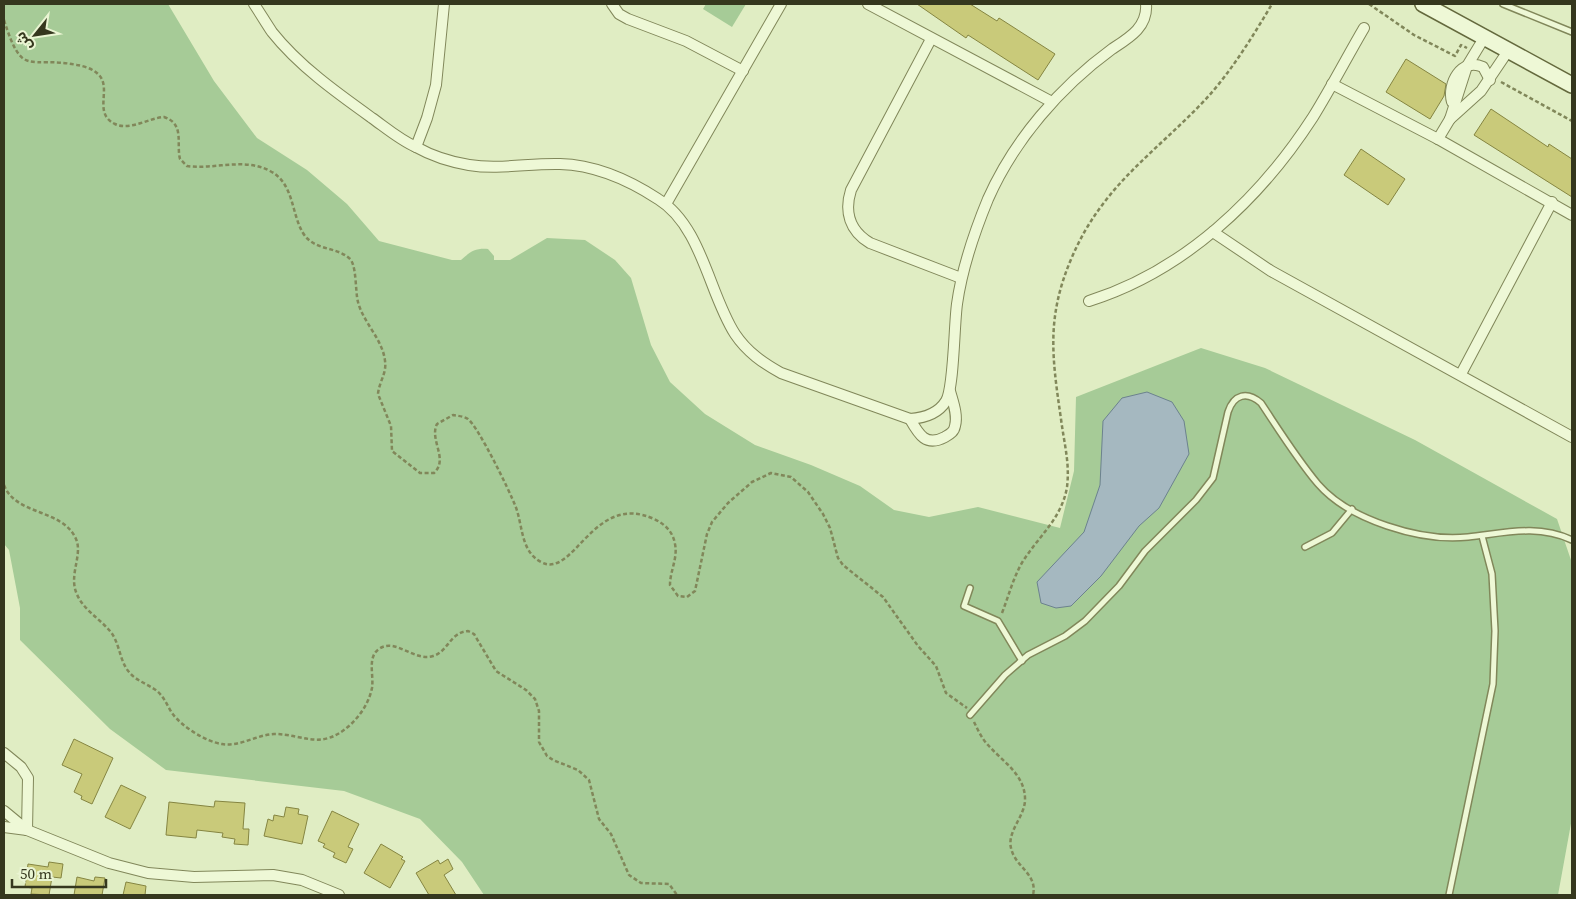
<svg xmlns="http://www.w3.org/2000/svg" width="1576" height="899" viewBox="0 0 1576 899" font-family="'Source Serif 4','Noto Sans Arabic',serif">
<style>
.green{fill:#a6cb97}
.water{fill:#a5b8c0;stroke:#6c828e}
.building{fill:#c9ca7a;stroke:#858541}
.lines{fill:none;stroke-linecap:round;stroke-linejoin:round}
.service-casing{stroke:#81875a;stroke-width:8}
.minor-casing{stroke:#81875a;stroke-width:12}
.secondary-casing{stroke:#64693d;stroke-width:18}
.path{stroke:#81875a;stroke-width:2.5;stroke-dasharray:4 2.5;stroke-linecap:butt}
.service{stroke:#eef8d6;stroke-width:5}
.minor{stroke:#eef8d6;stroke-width:10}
.secondary{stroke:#eef8d6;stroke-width:15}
</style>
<rect width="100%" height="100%" fill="#e0edc3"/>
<g class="green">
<path d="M4,4H168L214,81L257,138L307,170L347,204L379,241L452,260H461C470,252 475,248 488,249L494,256V260H510L547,238L585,240L615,260L631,278L651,345L670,382L705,414L755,445L811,465L860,486L894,510L929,517L978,507L1060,528L1074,471L1076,397L1201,348L1265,368L1415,440L1557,519L1572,563V818L1558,895H484L462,862L420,819L344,791L166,770L110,729L20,640V608L9,550L4,544Z"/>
<path d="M706,4H746L732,27L703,9Z"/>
</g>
<path class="water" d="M1147,392L1172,402L1184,421L1189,454L1159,508L1139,526L1101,576L1071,606L1056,608L1041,603L1037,582L1084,532L1100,485L1103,421L1122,398Z"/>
<g class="building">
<path d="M917,4H970L997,21L999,18L1055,54L1038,80L968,35L966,38Z"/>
<path d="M1406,59L1446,84L1444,96L1430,119L1386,92Z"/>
<path d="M1491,109L1548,147L1549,144L1572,159V197L1474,135Z"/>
<path d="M1361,149L1405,179L1388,205L1344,175Z"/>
<path d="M74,739L113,758L92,804L81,799L82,796L74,792L82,774L62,765Z"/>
<path d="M121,785L146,797L130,829L105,817Z"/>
<path d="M215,801L245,803L243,829H249L248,845L234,844L235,839L222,837L223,833L197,830L196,838L166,835L169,802L214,807Z"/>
<path d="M286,807L299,809L298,814L308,816L302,844L264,836L268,819L273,821L274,815L284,817Z"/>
<path d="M332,811L359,824L348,847L353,849L346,863L333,857L335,853L323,847L325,844L318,841Z"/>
<path d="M381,844L403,857L401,859L405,861L390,888L364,873Z"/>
<path d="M448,859L453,869L444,875L456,895H429L416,873L438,860L440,864Z"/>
<path d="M49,862L63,864L61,878L52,877L49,895L31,894L32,888L25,887L28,864L48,867Z"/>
<path d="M77,877L94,881L95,877L105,878L102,895H74Z"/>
<path d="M126,882L146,886L145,895H123Z"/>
</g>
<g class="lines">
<g class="service-casing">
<g id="service">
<path d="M1503,4L1572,32"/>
<path d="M1305,547L1332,533L1352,509"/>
<path d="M970,588L964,606L998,621L1022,661"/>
<path d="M970,715L1005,675L1028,655L1065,636L1085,621L1119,586L1145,551L1196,500L1213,478L1228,412C1234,394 1247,391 1261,403C1279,430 1297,459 1318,484C1349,520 1421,542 1468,537C1505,533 1537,524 1572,540"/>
<path d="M1449,895L1493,684L1495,631L1492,574L1482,536"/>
</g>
</g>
<g class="minor-casing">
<g id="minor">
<path d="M254,4C260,13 266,23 272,32C299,66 337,93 372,118C386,128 400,140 416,147C432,156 451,162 469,165C499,170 530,163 560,164C595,165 629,180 658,199C702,226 709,294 735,334C747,352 763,363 781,373L910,419C924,418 938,414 946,401C954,388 954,325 957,304C962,268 974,233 988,199C1014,140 1060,87 1112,49C1129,38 1148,27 1146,4"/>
<path d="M612,4L619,14L628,19L686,41L743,71"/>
<path d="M868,4L1052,102"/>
<path d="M931,39L851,190C844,212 850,231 870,243L961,278"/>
<path d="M1332,84L1438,139L1572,215"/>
<path d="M1452,102C1447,84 1461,57 1483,67L1490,80"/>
<path d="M1450,119L1481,91L1508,51"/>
<path d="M1438,139L1450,119L1467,66L1484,38"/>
<path d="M416,147L427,118L436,85L444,4"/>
<path d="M666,204L781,4"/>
<path d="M1213,232L1271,271L1572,437"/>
<path d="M1089,301C1184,271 1260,199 1313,117C1331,88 1347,57 1364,28"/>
<path d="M1461,374L1552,202"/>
<path d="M910,419C919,435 926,447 945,437C950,434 954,432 955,426C958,415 953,402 950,391"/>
<path d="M4,753L21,767L28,778L27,830"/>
<path d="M4,811L27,830"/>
<path d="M4,827L27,830L109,863L148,873L194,877L273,875L302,880L339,895"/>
</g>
</g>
<g class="secondary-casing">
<path id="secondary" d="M1423,4L1572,85"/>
</g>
<g class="path">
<path d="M1369,4L1414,35L1455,56L1461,45L1467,48"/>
<path d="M4,20C23,80 28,55 77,65C84,66 93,69 98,74C113,88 92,113 115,124C130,131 149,118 164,117C185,124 176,143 180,159L187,166C214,170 244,157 270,171C294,183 291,213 303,233C314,251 335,246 349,258C357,264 355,291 358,302C363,322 383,340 385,361C387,373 379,382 378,394L391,426L392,451L420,473H434C449,459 429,440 437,424L453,415C458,416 463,416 468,419C479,428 509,490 515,505C523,524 520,551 541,562C574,580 593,491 654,519C665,524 673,532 675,544C678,558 670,571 670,585L678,596L687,597L695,591L707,534L712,522L728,503L752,482L771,473L791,477L808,492L823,514L830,528L838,558L843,565L883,597L918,646L936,666L946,693L967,708"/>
<path d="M1501,82L1572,121"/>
<path d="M4,485C15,515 61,509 75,537C84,553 69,573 76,592C82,609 99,618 110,631C120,643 119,660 129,672C136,681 148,684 157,691C164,697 167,705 172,713C181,726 206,742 222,744C240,747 256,735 274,734C304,734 320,751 349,726C360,716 369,703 372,688C374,675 367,657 379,649C395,637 414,662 433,656C449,651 449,633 468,631L474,634L496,671L526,690L535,699L539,711V742L547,756L553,760L578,770L589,780L599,819L611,834L629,875L641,883L669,884L677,895"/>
<path d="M1002,613C1009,595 1013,578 1023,561C1039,536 1062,518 1067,487C1070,463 1064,443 1061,419C1052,357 1046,317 1072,257C1103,185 1154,154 1205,100C1231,72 1253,36 1272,4"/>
<path d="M974,722C978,730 982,739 988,745C1003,762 1026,775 1025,801C1024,817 1007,832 1011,848C1015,867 1038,874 1033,895"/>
</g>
<use href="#service" class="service"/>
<use href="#minor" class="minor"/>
<use href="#secondary" class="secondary"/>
</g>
<rect width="1576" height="899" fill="none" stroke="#35371e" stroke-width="10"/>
<g transform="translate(35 35) rotate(240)" stroke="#eaf5d3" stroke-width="4" paint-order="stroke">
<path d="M0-4L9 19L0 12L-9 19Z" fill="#35371e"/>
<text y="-8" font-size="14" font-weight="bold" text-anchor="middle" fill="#35371e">ش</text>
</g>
<path d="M12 879v8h94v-8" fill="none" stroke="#35371e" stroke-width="2.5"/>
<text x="20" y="879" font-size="15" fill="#35371e" stroke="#eaf5d3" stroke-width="4" paint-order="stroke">50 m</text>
</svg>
